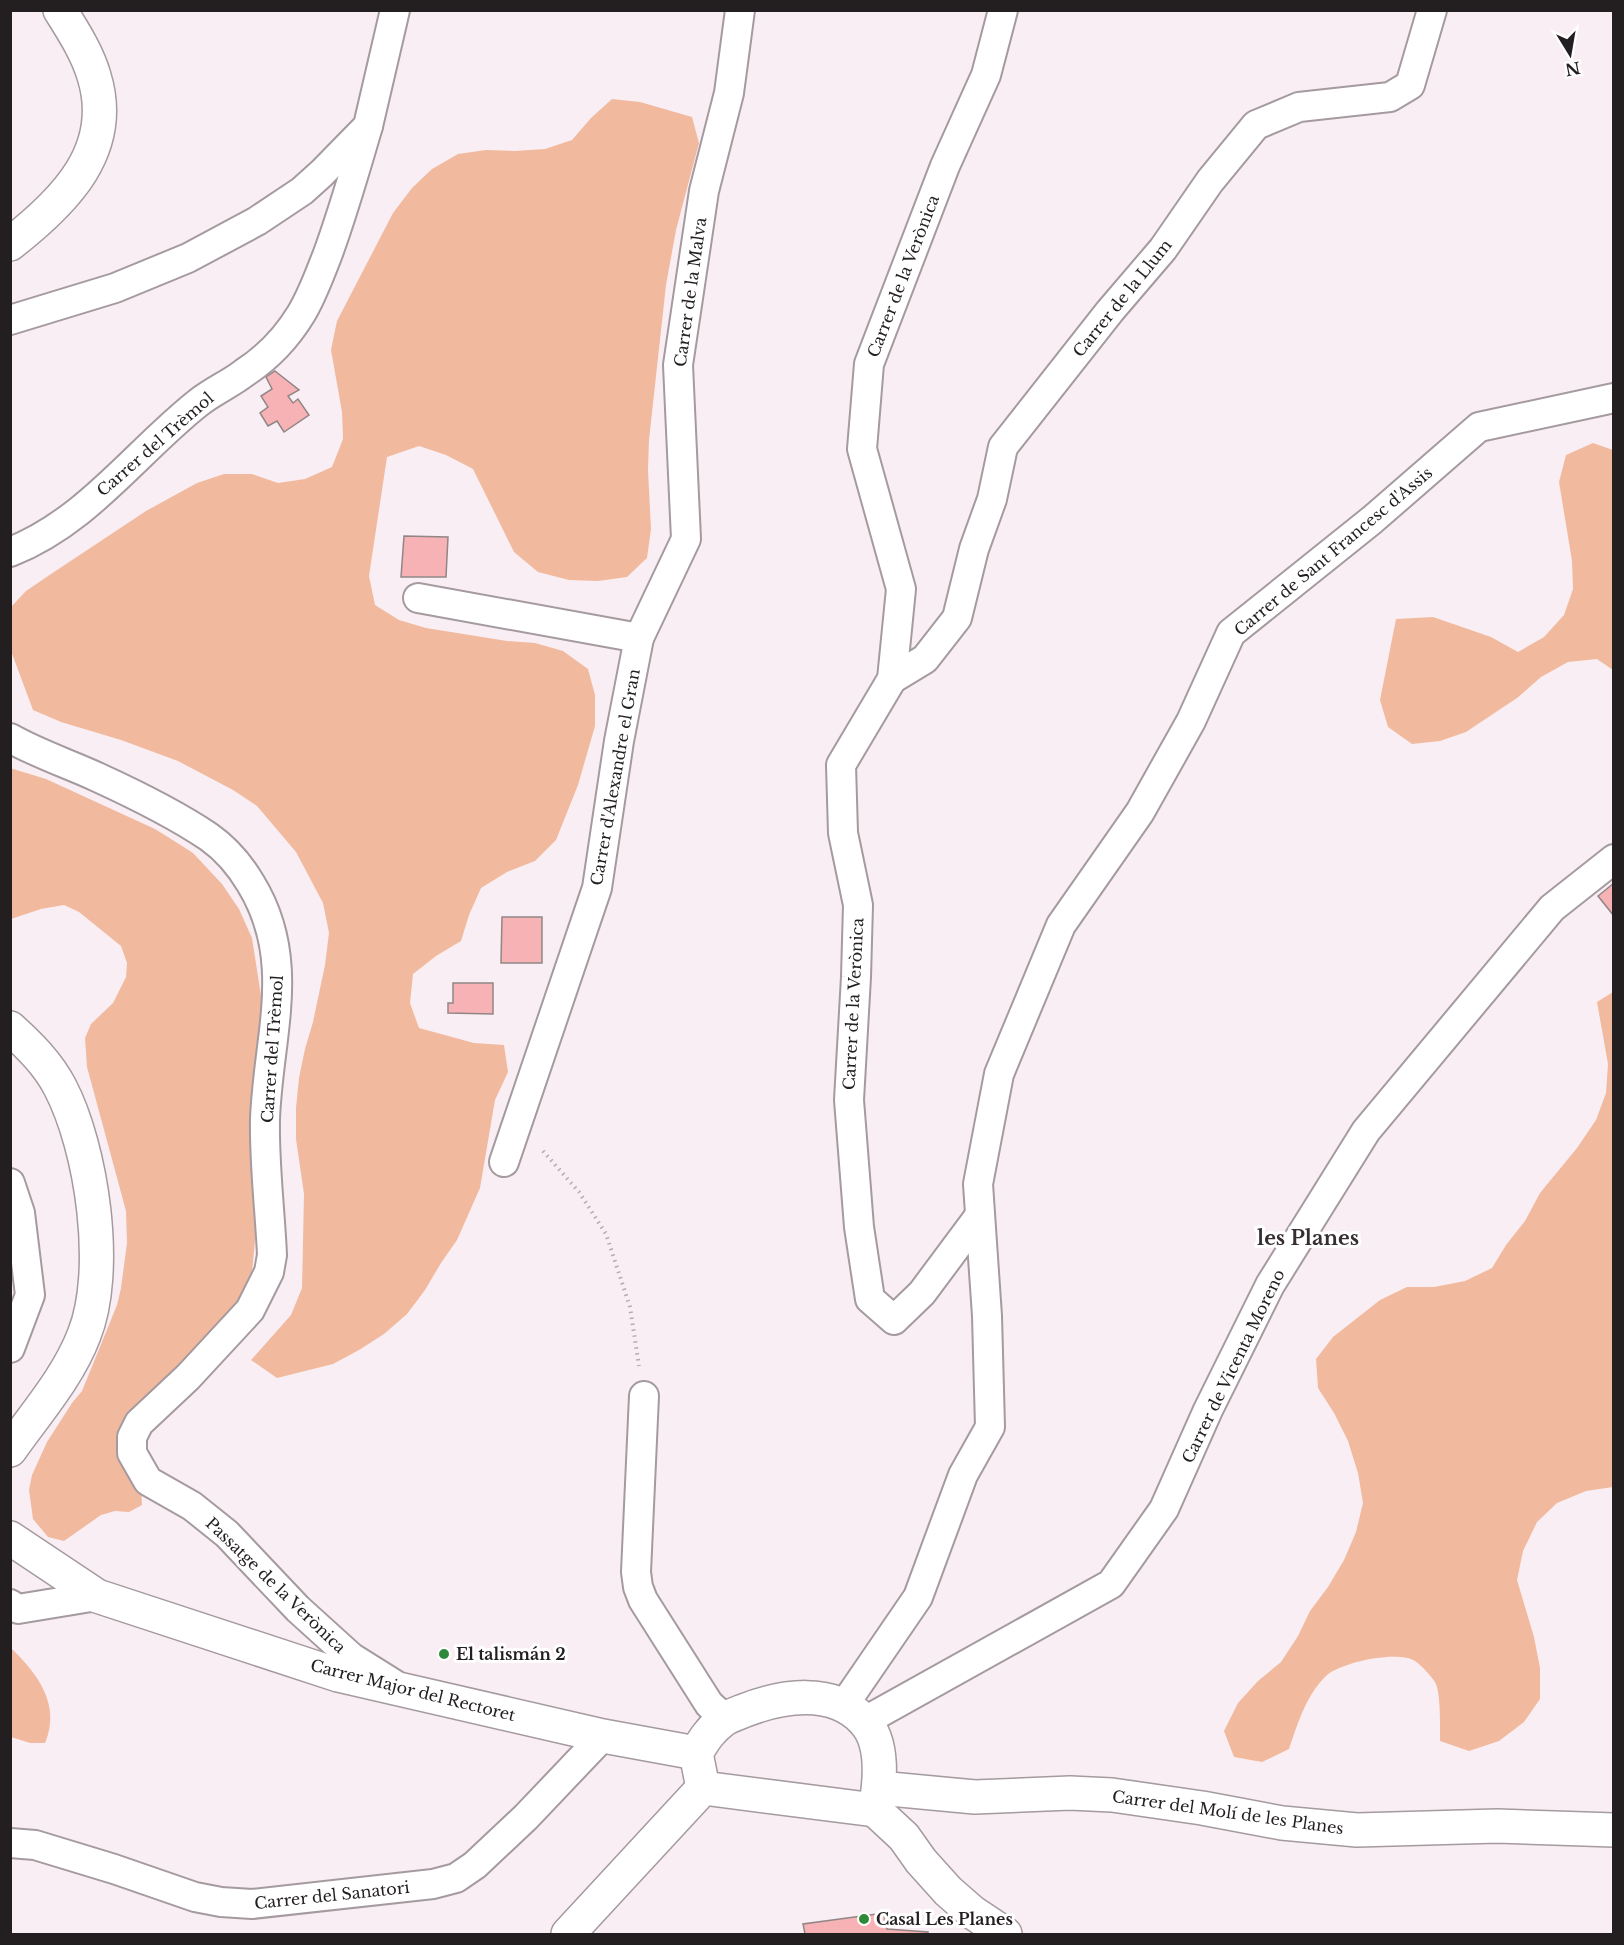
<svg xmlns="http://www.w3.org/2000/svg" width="1624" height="1945" viewBox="0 0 1624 1945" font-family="'Libre Baskerville',serif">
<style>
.green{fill:#f1ba9e}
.building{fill:#f7b2b5;stroke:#918686;stroke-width:1.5}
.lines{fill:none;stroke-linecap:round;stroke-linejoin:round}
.street-casing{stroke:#a49a9f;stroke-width:32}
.secondary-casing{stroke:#a49a9f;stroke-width:36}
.path{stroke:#b5acb1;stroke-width:4;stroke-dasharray:1.5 4.5;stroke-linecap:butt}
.street{stroke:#fff;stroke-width:28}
.secondary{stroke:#fff;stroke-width:33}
.poi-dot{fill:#2e893a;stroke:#fff;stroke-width:2}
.labels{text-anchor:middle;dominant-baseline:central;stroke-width:6;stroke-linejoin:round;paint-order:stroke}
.street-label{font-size:16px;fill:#231f21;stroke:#fff}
.poi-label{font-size:16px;font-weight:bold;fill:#231f21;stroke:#fff;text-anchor:start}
.quarter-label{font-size:20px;font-weight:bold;fill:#362e32;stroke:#fff}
</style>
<rect width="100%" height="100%" fill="#f9eef4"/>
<g class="green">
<path d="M612,99L640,102L692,117L699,143L676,230L666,285L649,440L648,470L651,529L647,558L627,577L598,581L569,580L538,572L514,552L473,469L446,455L419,446L387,457L369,576L375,605L399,620L426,628L507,641L535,643L563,651L588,669L595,695V726L578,785L556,840L535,861L507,872L481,888L469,915L461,941L436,956L413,974L410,1003L419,1028L474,1043L504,1045L508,1072L495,1100L480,1188L457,1240L441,1263L425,1290L407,1314L384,1334L359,1350L333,1364L277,1378L251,1360L291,1315L302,1288L304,1194L296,1139V1108L299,1078L305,1049L313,1022L325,965L329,933L323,903L296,852L257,806L233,790L178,761L121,740L61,722L33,710L11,651V607L26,591L51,574L146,511L197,483L224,474H252L278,483L305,479L332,467L343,439L342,412L331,350L337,321L393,213L412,188L432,169L458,154L486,150L515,151L545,149L572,140L591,118Z"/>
<path d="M1593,443L1613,450V670L1597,659L1568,662L1541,677L1517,698L1466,732L1440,741L1412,744L1388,727L1380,700L1396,619L1433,617L1491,637L1518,652L1544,637L1564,615L1573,589L1572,561L1559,482L1566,455Z"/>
<path d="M10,768L46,779L155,829L179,844L193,853L222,884L239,909L252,938L262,1002L258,1047L256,1230L252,1273L247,1288L232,1312L192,1355L179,1364L147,1395L138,1408L142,1505L129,1512L115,1511L101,1515L64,1541L48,1537L33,1519L29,1490L32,1475L47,1442L72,1403L82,1391L117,1305L121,1288L127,1243L126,1211L87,1067L85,1038L91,1024L113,1003L126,977L127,963L121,946L79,912L64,905L41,909L11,919Z"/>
<path d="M1613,992V1487L1586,1491L1557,1503L1537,1522L1523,1551L1517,1580L1534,1637L1540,1668V1699L1524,1722L1499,1741L1469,1751L1440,1741C1440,1728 1441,1692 1435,1682C1431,1676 1421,1665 1415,1661C1398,1650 1342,1662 1327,1675C1306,1695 1298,1723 1289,1749L1262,1762L1234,1757L1224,1731L1238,1703L1258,1681L1281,1662L1298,1636L1310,1611L1328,1587L1344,1560L1356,1532L1363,1503L1358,1473L1348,1441L1334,1413L1318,1388L1316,1359L1333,1337L1380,1300L1407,1287H1434L1465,1281L1492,1268L1506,1245L1525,1221L1540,1193L1577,1148L1596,1120L1606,1093L1608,1064L1597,1002Z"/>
<path d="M11,1648C38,1674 61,1705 45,1743H30L11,1737Z"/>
</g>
<g class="building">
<path d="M275,371L299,390L288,396L293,403L298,399L309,415L284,432L277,421L268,426L260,413L268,407L261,396L272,389L266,377Z"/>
<path d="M404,536L448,537L446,577H401Z"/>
<path d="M1614,883V916L1598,896Z"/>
<path d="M502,917H542V963H501Z"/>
<path d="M453,983H493V1014L448,1013V1003H453Z"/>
<path d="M884,1913L887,1929L928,1932V1934H805L803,1924Z"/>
</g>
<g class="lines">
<g class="street-casing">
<g id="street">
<path d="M10,320L115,288L188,258L257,221L302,191L322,173L368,126L395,10"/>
<path d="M10,552C87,522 136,452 198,403C213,391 230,384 244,373C267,358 287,337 301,314C312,296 319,276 327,256C343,213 355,170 368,126"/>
<path d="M418,598L639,638L619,741L597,888L504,1162"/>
<path d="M639,638L686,539L678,365L704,191L729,93L740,10"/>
<path d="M892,679L925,659L957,618L974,549L992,499L1003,447L1110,311L1163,249L1210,181L1256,125L1299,107L1390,97L1410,85L1432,10"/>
<path d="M10,738C38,754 69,764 97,777C132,793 178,816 209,837C226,849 241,867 251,884C298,961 268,1036 265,1119C264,1164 270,1210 272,1255L269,1272L250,1310L188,1377L139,1423L132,1437V1453L148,1481L192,1506L227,1534L298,1609L351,1657L394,1684"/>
<path d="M10,1183L20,1213L30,1295L10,1348"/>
<path d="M980,1215L922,1293L894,1320L870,1299L859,1227L849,1100L856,977L858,905L843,833L841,765L892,679L901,589L862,449L869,364L945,166L986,75L1003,10"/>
<path d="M644,1396L636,1572L638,1587L643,1600L709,1704L725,1719"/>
<path d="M10,1604L18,1609L97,1596"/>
<path d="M844,1705L918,1597L963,1475L990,1427L987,1316L978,1184L999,1074L1061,925L1140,812L1191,721L1231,633L1372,520L1479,427L1614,398"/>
<path d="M865,1721L1111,1584L1164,1509L1208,1410L1270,1285L1366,1131L1552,908L1614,859"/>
<path d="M10,1843L35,1845L114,1869L195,1897L221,1902L252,1904L433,1884L456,1878L475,1865L526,1817L603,1736"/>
</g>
</g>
<g class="secondary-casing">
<g id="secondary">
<path d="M10,244C64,202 117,150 94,76C87,52 73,31 60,10"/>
<path d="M10,1028C30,1046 48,1064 60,1087C92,1148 110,1271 84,1335C68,1377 36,1413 10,1450"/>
<path d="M10,1538L97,1596L338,1675L603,1736L696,1753"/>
<path d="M703,1788L696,1753C704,1740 710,1730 722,1721C728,1716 736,1714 743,1711C781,1696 833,1687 864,1721C885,1743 880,1783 875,1810"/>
<path d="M703,1788L875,1810"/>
<path d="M879,1788L975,1797L1070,1793L1112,1795L1202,1808L1282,1823L1357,1830L1497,1826L1614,1830"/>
<path d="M875,1810L904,1837L921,1861L948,1891L972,1912L1005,1934"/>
<path d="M568,1934L703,1788"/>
</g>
</g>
<path class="path" d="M543,1151L579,1192L606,1234L630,1307L639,1366"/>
<use href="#street" class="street"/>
<use href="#secondary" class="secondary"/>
</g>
<g class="poi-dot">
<circle cx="444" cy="1654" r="6"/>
<circle cx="864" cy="1919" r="6"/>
</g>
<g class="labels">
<g class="street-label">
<text transform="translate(903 276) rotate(-69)">Carrer de la Verònica</text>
<text transform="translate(690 292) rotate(-82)">Carrer de la Malva</text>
<text transform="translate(1122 298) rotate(-51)">Carrer de la Llum</text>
<text transform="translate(155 444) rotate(-41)">Carrer del Trèmol</text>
<text transform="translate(1333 551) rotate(-40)">Carrer de Sant Francesc d'Assis</text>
<text transform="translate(615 777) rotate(-80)">Carrer d'Alexandre el Gran</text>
<text transform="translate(853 1004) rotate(-87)">Carrer de la Verònica</text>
<text transform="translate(272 1049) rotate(-86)">Carrer del Trèmol</text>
<text transform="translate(1233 1366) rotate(-64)">Carrer de Vicenta Moreno</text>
<text transform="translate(276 1585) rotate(44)">Passatge de la Verònica</text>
<text transform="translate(413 1690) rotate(14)">Carrer Major del Rectoret</text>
<text transform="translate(1228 1812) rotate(8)">Carrer del Molí de les Planes</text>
<text transform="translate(332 1895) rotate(-6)">Carrer del Sanatori</text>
</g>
<g class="poi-label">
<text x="456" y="1654">El talismán 2</text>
<text x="876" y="1919">Casal Les Planes</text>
</g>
<g class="quarter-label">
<text x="1308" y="1238">les Planes</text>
</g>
</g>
<rect width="1624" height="1945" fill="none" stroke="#231f21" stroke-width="24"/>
<g transform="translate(1570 54) rotate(169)" stroke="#ffffff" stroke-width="4.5" paint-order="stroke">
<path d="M0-4.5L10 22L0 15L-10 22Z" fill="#231f21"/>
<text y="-9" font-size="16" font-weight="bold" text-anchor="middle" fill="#231f21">N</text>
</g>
</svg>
